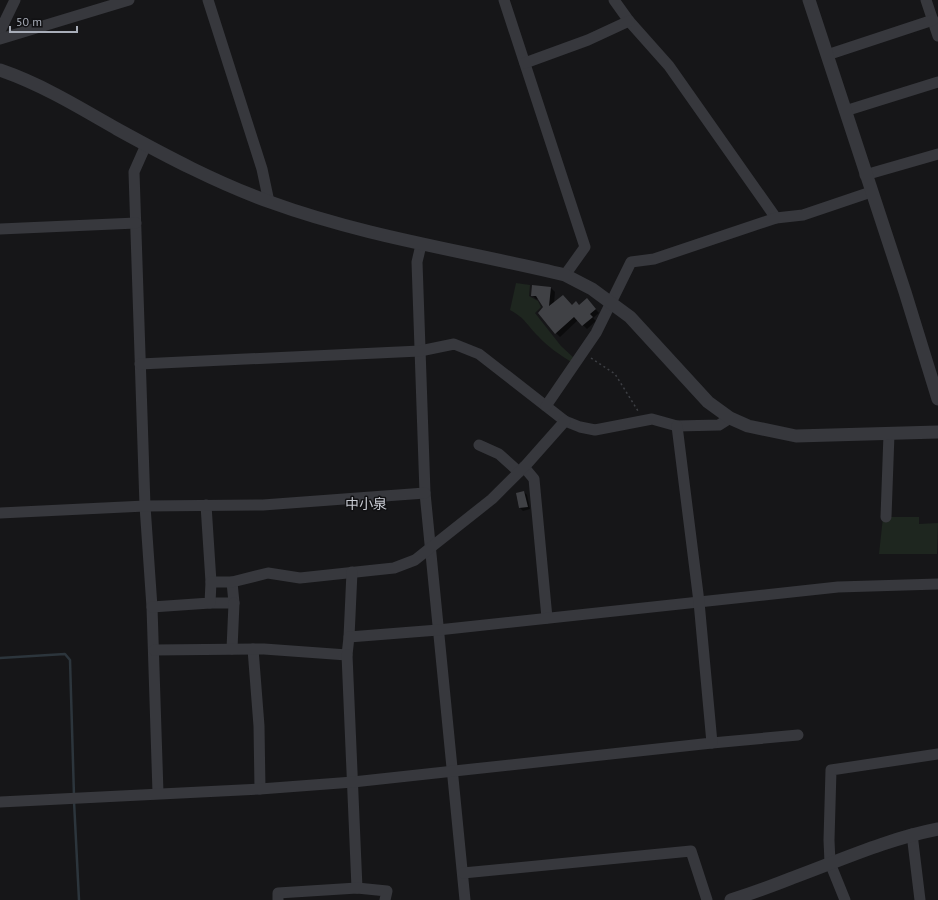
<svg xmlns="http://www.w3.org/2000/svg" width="938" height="900" viewBox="0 0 938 900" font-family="'PT Sans','Noto Sans JP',sans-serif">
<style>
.green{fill:#1e261f}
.shadow{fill:#0007}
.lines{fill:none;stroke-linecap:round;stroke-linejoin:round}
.stream{stroke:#2c353c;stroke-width:2.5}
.building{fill:#404145}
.path{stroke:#3d3f44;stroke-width:1.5;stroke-dasharray:2 3;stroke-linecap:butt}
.minor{stroke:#37383d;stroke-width:11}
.tertiary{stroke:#37383d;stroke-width:13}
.labels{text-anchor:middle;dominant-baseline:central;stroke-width:3;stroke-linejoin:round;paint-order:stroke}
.neighbourhood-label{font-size:14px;fill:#c9ccd4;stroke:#111113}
</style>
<rect width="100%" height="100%" fill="#161618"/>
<g class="green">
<path d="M516,283L530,285L529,296L538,301L541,307L535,313L561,346L574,358L573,363C560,355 548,347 538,336C527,325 525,318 510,310Z"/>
<path d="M883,517H919V524L938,523L937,554H879Z"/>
</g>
<g class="shadow">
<path d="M551,288L555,292L554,304L579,306L590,303L599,313L593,318L596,321L587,329L578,320L560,337L556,333L545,307L546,300L536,299L532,295Z"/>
<path d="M524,492L527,495L530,509L523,511L520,508L517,493Z"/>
</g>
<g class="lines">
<g class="stream">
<path d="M0,658L65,654L70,660L74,796"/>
<path d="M74,801L79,900"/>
</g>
</g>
<g class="building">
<path d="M532,285L551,287L549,306L563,295L572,305L576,301L579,305L587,298L596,309L590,314L593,317L582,326L574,317L555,334L538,313L543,307L536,296H531Z"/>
<path d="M524,491L528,507L519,508L516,493Z"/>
</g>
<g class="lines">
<path class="path" d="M591,358L615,374L638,411"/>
<g class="minor">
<path d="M208,0L262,169L269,202"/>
<path d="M504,0L585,247L565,275"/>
<path d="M614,0L629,21L669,66L776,218"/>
<path d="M926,0L938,36"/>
<path d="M0,31L15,0"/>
<path d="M0,39L129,0"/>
<path d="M827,55L933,20"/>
<path d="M525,63L588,40L629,21"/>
<path d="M845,111L938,82"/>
<path d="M146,145L134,172L145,506L152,607L158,793"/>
<path d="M865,175L938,154"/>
<path d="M0,229L136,223"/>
<path d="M421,245L417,262L425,493L465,900"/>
<path d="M140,364L420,351L454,344L479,354L565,421L580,427L595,430L652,419L677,426L719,425L730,418"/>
<path d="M546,406L596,333L631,262L654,259L776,218L803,215L871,192"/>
<path d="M479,445L499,454L519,472"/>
<path d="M524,467L534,479L547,618"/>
<path d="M206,505L211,582"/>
<path d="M0,513L145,506L263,505L425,493"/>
<path d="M886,517L889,434"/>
<path d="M210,603H234L232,582"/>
<path d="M152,607L210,603L211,582H232L268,573L300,578L375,570L394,568L415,560L492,499L526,465L565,421"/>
<path d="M349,637L352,572"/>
<path d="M232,649L234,603"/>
<path d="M253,649L259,726L260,789"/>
<path d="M154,650L264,649L347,655L349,637L438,630L838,587L938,584"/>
<path d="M347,655L357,888"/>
<path d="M712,743L798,735"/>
<path d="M0,802L260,789L353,782L712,743L699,602L677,426"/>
<path d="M912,834L920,900"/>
<path d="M463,873L691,851L707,900"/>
<path d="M278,900V893L357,888L387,891L385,900"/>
<path d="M845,900L830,863L829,840L831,770L938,754"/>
</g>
<g class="tertiary">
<path d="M809,0L905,292L938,399"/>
<path d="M0,70C41,84 79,107 117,129C166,156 217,183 270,202C366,237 466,251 565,275L592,289L630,317L708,402L730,418L748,426L796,436L938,432"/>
<path d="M731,900C752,893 772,886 792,878C841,860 887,839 938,829"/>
</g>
</g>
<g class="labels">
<g class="neighbourhood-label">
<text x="366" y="504">中小泉</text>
</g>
</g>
<path d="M10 26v6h67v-6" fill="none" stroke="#a8adb8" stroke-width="2"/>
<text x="16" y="26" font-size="12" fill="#a8adb8" stroke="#111113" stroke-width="3" paint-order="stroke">50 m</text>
</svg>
